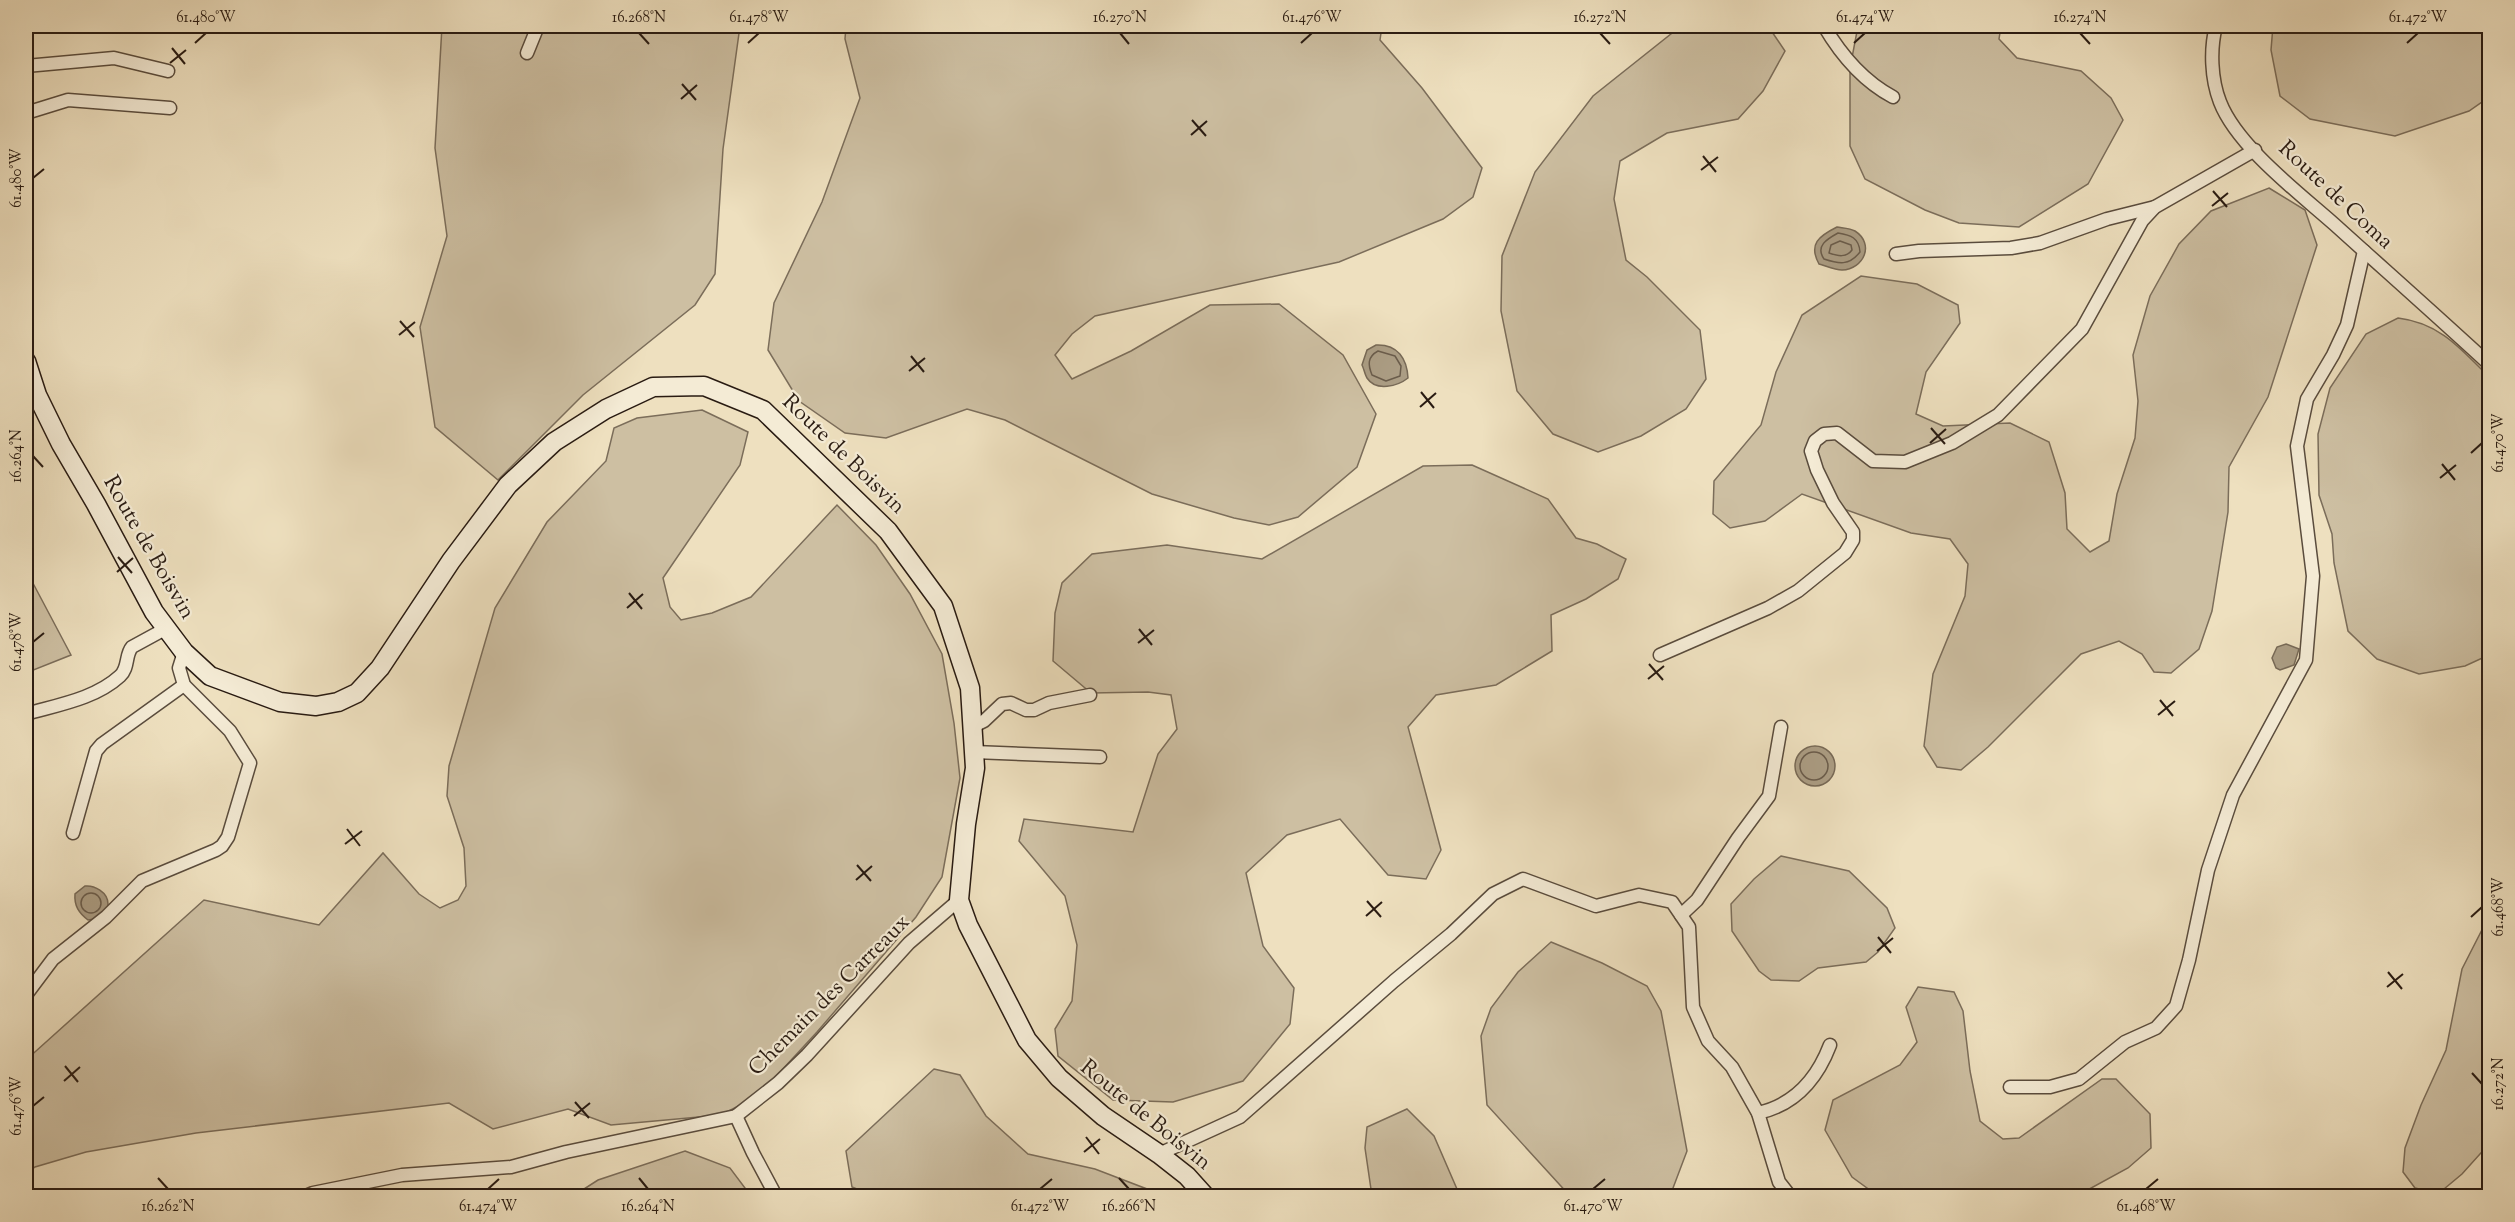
<svg xmlns="http://www.w3.org/2000/svg" width="2515" height="1222" viewBox="0 0 2515 1222" font-family="'Sorts Mill Goudy',serif">
<style>
.green{fill:#cdbfa2;stroke:#7b6d5a;stroke-width:1.5}
.water{fill:#ab9d84;stroke:#776956;stroke-width:1.5}
.lines{fill:none;stroke-linecap:round;stroke-linejoin:round}
.shore{stroke:#6a5c4b;stroke-width:1.5}
.street-casing{stroke:#5a4c3d;stroke-width:15}
.secondary-casing{stroke:#291b12;stroke-width:21}
.street{stroke:#f4ebd5;stroke-width:12}
.secondary{stroke:#f4ebd5;stroke-width:18}
.ticks{fill:none;stroke:#291b12;stroke-width:2}
.labels{text-anchor:middle;dominant-baseline:central;stroke-width:4.5;stroke-linejoin:round;paint-order:stroke}
.street-label{font-size:22px;fill:#291b12;stroke:#f4ebd5}
.neatline{fill:none;stroke:#291b12;stroke-width:2}
.ticks-label{font-size:15px;text-anchor:middle;fill:#291b12}
</style>
<rect width="100%" height="100%" fill="#eee0bf"/>
<filter id="stains"><feTurbulence type="fractalNoise" baseFrequency=".00333" numOctaves="4"/><feColorMatrix values="0 0 0 0 .2 0 0 0 0 .09 0 0 0 0 .02 0 0 0 .5 -.17"/></filter>
<radialGradient id="worn" r=".72"><stop offset=".6" stop-color="#630" stop-opacity="0"/><stop offset="1" stop-color="#630" stop-opacity=".3"/></radialGradient>
<g class="green">
<path d="M442,26H740L723,149L715,274L695,305L583,395L498,480L435,427L420,327L447,236L435,148Z"/>
<path d="M846,26H1079L1127,32L1201,26H1382L1380,40L1422,88L1482,168L1473,197L1443,219L1339,262L1095,316L1072,334L1055,355L1072,379L1131,351L1210,305L1279,304L1343,355L1376,414L1357,467L1298,517L1269,525L1234,518L1152,494L1005,420L967,409L886,438L845,433L799,401L768,350L774,303L822,202L860,98L845,39Z"/>
<path d="M1681,26H1768L1785,51L1763,91L1738,119L1667,133L1620,161L1614,199L1626,260L1647,277L1700,330L1706,379L1686,409L1641,436L1598,452L1553,434L1517,391L1501,311L1502,256L1535,172L1593,96Z"/>
<path d="M1858,26H2001L1999,39L2017,58L2081,71L2111,98L2123,120L2088,184L2019,227L1959,223L1925,210L1865,179L1850,146V68Z"/>
<path d="M2273,26H2489V97L2469,111L2395,136L2310,119L2280,96L2271,50Z"/>
<path d="M2269,188L2305,210L2317,245L2268,397L2229,467L2228,512L2212,611L2199,649L2171,673L2154,672L2142,654L2119,641L2081,654L1988,747L1961,770L1937,767L1924,746L1933,674L1965,596L1968,564L1950,539L1911,533L1802,494L1765,521L1730,528L1713,514L1714,481L1761,425L1776,372L1802,315L1861,276L1917,284L1958,305L1960,323L1926,372L1916,414L1943,426L2010,423L2049,442L2065,493L2067,529L2090,552L2109,541L2117,494L2135,438L2138,401L2133,355L2150,296L2179,244L2211,211Z"/>
<path d="M2398,318C2440,323 2461,349 2489,377V655L2465,666L2419,674L2377,659L2348,631L2334,563L2332,534L2319,495L2318,434L2330,388L2366,334Z"/>
<path d="M702,410L748,432L740,465L663,578L670,607L681,620L712,613L751,597L837,505L876,545L910,594L942,654L954,723L960,778L942,877L916,917L817,1032L758,1096L721,1115L611,1125L568,1109L493,1129L449,1103L196,1133L86,1152L35,1167L26,1174V1060L204,900L319,925L383,853L419,894L440,908L458,900L466,886L464,848L447,796L449,766L495,608L547,522L606,461L614,428L637,418Z"/>
<path d="M1472,465L1548,499L1576,538L1597,544L1626,559L1618,579L1586,599L1551,615L1552,651L1496,685L1436,695L1408,727L1441,850L1426,879L1388,875L1340,819L1287,835L1246,873L1263,946L1294,988L1290,1024L1243,1081L1173,1102L1113,1100L1058,1056L1055,1029L1072,1001L1077,945L1065,896L1019,841L1024,819L1133,832L1158,754L1177,729L1171,695L1148,692L1091,693L1053,661L1055,613L1062,583L1092,554L1167,545L1262,559L1423,466Z"/>
<path d="M26,570L71,655L26,673Z"/>
<path d="M1781,856L1849,871L1887,908L1895,928L1878,952L1866,962L1818,968L1799,981L1771,980L1759,971L1732,931L1731,904L1754,879Z"/>
<path d="M2489,916V1144L2462,1174L2438,1194L2415,1188L2403,1172L2405,1148L2421,1105L2446,1050L2462,969Z"/>
<path d="M1551,942L1602,963L1647,986L1661,1011L1687,1151L1670,1196H1570L1487,1105L1481,1036L1491,1008L1518,972Z"/>
<path d="M1918,987L1954,992L1963,1011L1970,1071L1980,1121L2003,1139L2019,1138L2102,1079H2116L2150,1114L2151,1148L2128,1168L2082,1193V1196H1878L1852,1177L1825,1130L1833,1100L1900,1065L1917,1042L1906,1007Z"/>
<path d="M934,1069L960,1075L986,1116L1028,1154L1095,1169L1147,1189L1153,1196H874L852,1187L846,1151Z"/>
<path d="M1407,1109L1434,1136L1460,1196H1372L1365,1148L1367,1127Z"/>
<path d="M685,1151L730,1168L751,1196H573L598,1180Z"/>
</g>
<g class="water">
<path d="M1837,227C1843,228 1850,228 1855,231C1875,244 1864,269 1842,270C1835,270 1826,266 1819,264C1808,244 1819,236 1837,227Z"/>
<path d="M1376,345C1398,344 1407,359 1408,378C1398,386 1376,392 1367,378C1365,375 1364,369 1362,365L1367,350Z"/>
<path d="M2286,644L2299,649L2294,665L2280,670L2276,668L2272,658L2277,647Z"/>
<circle cx="1815" cy="766" r="20"/>
<path d="M85,886C94,885 108,892 108,904C108,909 104,914 101,918L88,920C79,913 74,906 75,894Z"/>
</g>
<g class="lines">
<g class="shore">
<path d="M1838,233C1851,235 1859,238 1860,252C1849,266 1839,264 1824,259C1815,246 1827,239 1838,233Z"/>
<path d="M1840,241L1851,245L1852,250C1846,258 1838,256 1829,253L1831,245Z"/>
<path d="M1378,351L1395,356L1401,366L1400,376L1386,381L1372,375C1368,365 1367,357 1378,351Z"/>
<circle cx="1814" cy="766" r="14"/>
<circle cx="91" cy="903" r="10"/>
</g>
<g class="street-casing">
<g id="street">
<path d="M1824,26C1841,55 1863,81 1893,97"/>
<path d="M2216,26C2210,49 2211,79 2220,102C2237,146 2299,193 2334,224C2386,271 2438,317 2490,365"/>
<path d="M527,53L538,26"/>
<path d="M26,66L114,58L168,71"/>
<path d="M26,113L68,100L170,108"/>
<path d="M1896,254L1919,251L2011,248L2040,243L2107,219L2155,207"/>
<path d="M1660,655L1768,608L1798,591L1845,553L1853,540V532L1833,503L1817,470L1811,451L1815,441L1824,434L1837,433L1873,461L1905,462L1952,443L1998,415L2082,329L2142,221L2155,207L2255,150"/>
<path d="M26,714C57,705 95,699 120,676C129,668 125,655 132,647L165,629"/>
<path d="M972,727L984,721L1002,704L1011,703L1026,710H1034L1049,703L1090,695"/>
<path d="M974,752L1100,757"/>
<path d="M73,833L96,751L102,744L184,685"/>
<path d="M1681,915L1697,900L1738,838L1769,796L1781,727"/>
<path d="M26,995L53,959L106,917L142,881L216,850L222,846L228,837L250,763L230,731L184,685L179,668L184,652"/>
<path d="M2010,1087H2050L2079,1079L2125,1042L2156,1028L2176,1006L2189,960L2208,870L2233,795L2306,660L2313,576L2297,446L2307,399L2333,355L2347,325L2364,251"/>
<path d="M1758,1113C1794,1105 1817,1079 1830,1045"/>
<path d="M736,1116L753,1153L776,1196"/>
<path d="M1159,1154L1240,1117L1394,981L1451,934L1493,894L1523,879L1596,906L1639,895L1672,902L1689,927L1693,1007L1708,1041L1732,1067L1758,1113L1779,1182L1790,1196"/>
<path d="M306,1196L313,1193L402,1175L511,1167L566,1152L736,1116L778,1083L807,1055L909,943L959,900"/>
</g>
</g>
<g class="secondary-casing">
<path id="secondary" d="M26,361L37,395L61,444L96,504L154,612L184,652L210,676L280,702L316,706L338,702L357,693L380,668L451,561L508,485L554,442L606,409L653,387L704,386L763,410L888,531L943,606L970,688L975,768L966,824L959,900L968,925L1027,1040L1059,1078L1103,1116L1159,1154L1187,1176L1205,1196"/>
</g>
<use href="#street" class="street"/>
<use href="#secondary" class="secondary"/>
</g>
<path class="ticks" d="M639,33L649,44M1120,33L1129,44M1600,33L1610,44M2080,33L2090,44M195,43L206,33M748,43L759,33M1301,43L1312,33M1854,43L1865,33M2407,43L2418,33M172,48L185,64M170,63L186,50M682,84L696,100M681,99L697,85M1192,120L1206,136M1191,135L1207,121M1703,156L1716,172M1701,170L1718,157M33,178L44,169M2213,191L2227,207M2212,206L2228,193M400,321L414,337M399,335L415,322M911,356L924,372M909,371L925,358M1421,392L1434,408M1420,407L1436,393M1931,428L1945,444M1930,443L1946,429M2471,453L2482,443M33,456L43,467M2442,464L2455,480M2440,478L2456,465M118,557L132,573M117,572L133,558M629,593L642,609M627,608L643,594M1139,629L1152,645M33,642L44,633M1138,643L1154,630M1649,664L1663,680M1648,679L1664,666M2160,700L2173,716M2158,715L2175,701M347,829L360,846M345,844L362,831M857,865L871,881M856,880L872,866M1367,901L1381,917M1366,916L1382,902M2471,917L2482,907M1878,937L1891,953M1877,951L1893,938M2388,972L2402,989M2387,987L2403,974M65,1066L78,1082M2472,1073L2482,1084M64,1081L80,1067M575,1102L589,1118M33,1106L44,1097M574,1116L590,1103M1086,1137L1099,1154M1084,1152L1100,1139M158,1178L168,1189M639,1178L648,1189M1119,1178L1129,1189M488,1189L499,1179M1040,1189L1052,1179M1593,1189L1605,1179M2146,1189L2158,1179"/>
<g class="labels">
<g class="street-label">
<text transform="translate(2335 196) rotate(43)">Route de Coma</text>
<text transform="translate(843 455) rotate(44)">Route de Boisvin</text>
<text transform="translate(148 548) rotate(60)">Route de Boisvin</text>
<text transform="translate(830 996) rotate(-45)">Chemain des Carreaux</text>
<text transform="translate(1145 1116) rotate(39)">Route de Boisvin</text>
</g>
</g>
<rect width="2515" height="1222" fill="none" stroke="#eee0bf" stroke-width="66"/>
<rect x="33" y="33" width="2449" height="1156" class="neatline"/>
<g class="ticks-label">
<text x="206" y="22">61.480°W</text>
<text x="639" y="22">16.268°N</text>
<text x="759" y="22">61.478°W</text>
<text x="1120" y="22">16.270°N</text>
<text x="1312" y="22">61.476°W</text>
<text x="1600" y="22">16.272°N</text>
<text x="1865" y="22">61.474°W</text>
<text x="2080" y="22">16.274°N</text>
<text x="2418" y="22">61.472°W</text>
<text transform="translate(16 178) rotate(-90)" y="5">61.480°W</text>
<text transform="translate(2498 443) rotate(-90)" y="5">61.470°W</text>
<text transform="translate(16 456) rotate(-90)" y="5">16.264°N</text>
<text transform="translate(16 642) rotate(-90)" y="5">61.478°W</text>
<text transform="translate(2498 907) rotate(-90)" y="5">61.468°W</text>
<text transform="translate(2498 1084) rotate(-90)" y="5">16.272°N</text>
<text transform="translate(16 1106) rotate(-90)" y="5">61.476°W</text>
<text x="168" y="1211">16.262°N</text>
<text x="488" y="1211">61.474°W</text>
<text x="648" y="1211">16.264°N</text>
<text x="1040" y="1211">61.472°W</text>
<text x="1129" y="1211">16.266°N</text>
<text x="1593" y="1211">61.470°W</text>
<text x="2146" y="1211">61.468°W</text>
</g>
<rect width="100%" height="100%" filter="url(#stains)"/>
<rect width="100%" height="100%" fill="url(#worn)"/>
</svg>
